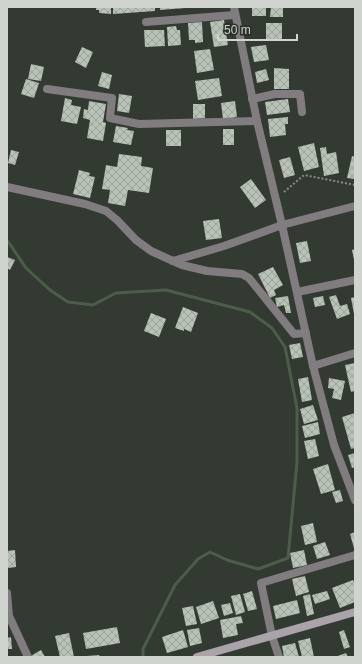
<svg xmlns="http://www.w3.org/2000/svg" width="362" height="664" viewBox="0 0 362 664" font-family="Helvetica,sans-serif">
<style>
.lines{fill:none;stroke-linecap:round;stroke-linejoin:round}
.stream{stroke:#4c5e4a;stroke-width:3}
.building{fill:url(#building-cross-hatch)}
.path{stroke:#878d86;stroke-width:2;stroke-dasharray:2 2;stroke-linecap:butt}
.street{stroke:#817c80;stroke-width:8}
.secondary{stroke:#aaa3a9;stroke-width:8}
</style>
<defs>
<pattern id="building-cross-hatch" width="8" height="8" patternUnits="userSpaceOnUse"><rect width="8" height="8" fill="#b8c2b7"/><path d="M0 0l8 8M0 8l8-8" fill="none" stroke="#9aa299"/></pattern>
</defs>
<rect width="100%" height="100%" fill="#323a31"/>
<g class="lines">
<path class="stream" d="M7,240L26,268L50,290L68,302L93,305L116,293L166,290L250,312L272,328L285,347L297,408V462L288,558L258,569L227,560L210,552L198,559L175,585L143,649V657"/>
</g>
<g class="building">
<path d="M96,7H111V14L99,13V10H96Z"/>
<path d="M113,7H155V11L113,14Z"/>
<path d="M160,7H186V8L160,10Z"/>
<rect x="252" y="7" width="14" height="9"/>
<path d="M271,7H283V17H270Z"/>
<path d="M224,20L228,45L214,47L210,22Z"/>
<path d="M202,22L203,42L195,43V40H189L188,23Z"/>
<path d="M266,23H282V40L266,41Z"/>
<path d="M176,26L177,30H180L181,45L168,46L167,27Z"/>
<path d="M144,30H164L165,46L145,47Z"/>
<path d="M266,45L269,60L254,62L251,47Z"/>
<path d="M82,47L93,52L86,68L75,62Z"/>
<path d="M210,49L214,70L197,73L194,51Z"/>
<path d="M31,64L44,67L41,81L28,79Z"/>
<path d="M274,68L289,69V89H274Z"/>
<path d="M266,69L269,80L257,83L255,72Z"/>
<path d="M102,72L112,75L109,89L98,86Z"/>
<path d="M219,78L222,96L198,100L195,81Z"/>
<path d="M26,79L39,83L34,98L21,94Z"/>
<path d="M119,94L132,96L129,113L117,111Z"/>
<path d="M65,98L72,100L71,105L81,107L77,124L61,121Z"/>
<path d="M288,99L290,112L267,115L265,102Z"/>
<path d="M89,101L106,104L103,122L106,123L103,141L87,138L90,120L83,118L84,109L88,110Z"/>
<path d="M235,101L237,117L223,119L221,103Z"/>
<path d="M193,104H205V118L193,119Z"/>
<path d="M288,117V124H285L286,135L270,137L268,119Z"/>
<path d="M116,126L128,128L127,130L134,131L131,145L113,142Z"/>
<rect x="223" y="129" width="11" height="16"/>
<rect x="166" y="130" width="15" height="16"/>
<path d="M314,143L319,167L304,171L298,147Z"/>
<path d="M326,147L327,154L336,152L339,173L324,176L320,148Z"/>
<path d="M11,150L19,152L15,165L8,163Z"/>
<path d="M119,154L142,157L141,166L153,168L149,193L128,190L125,206L108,203L110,190L102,189L106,165L117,167Z"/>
<path d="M352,156L355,157L354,179L347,178Z"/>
<path d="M290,157L295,175L284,178L279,160Z"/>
<path d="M79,170L90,173L89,176L95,177L90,198L73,194Z"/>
<path d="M251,179L266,200L255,208L240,187Z"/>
<path d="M219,219L222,238L206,240L203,221Z"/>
<path d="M307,241L311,261L300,263L296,243Z"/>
<path d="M355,249V260H354L352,250Z"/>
<path d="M7,257L15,260L10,270L7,268Z"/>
<path d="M273,267L283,285L274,290L276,295L270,298L258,274Z"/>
<path d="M336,295L340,306L347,304L350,314L337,319L329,297Z"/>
<path d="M288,296L291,313H286L284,305L277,307L275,298Z"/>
<path d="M323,296L325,305L315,307L313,298Z"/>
<path d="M355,297V314H354L351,298Z"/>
<path d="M183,307L198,313L191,332L184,329V331L175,328Z"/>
<path d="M151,313L166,319L159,337L144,331Z"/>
<path d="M300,343L303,357L292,359L289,345Z"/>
<path d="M355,363V391L351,392L345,365Z"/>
<path d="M308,377L312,400L302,402L298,379Z"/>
<path d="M329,378L345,381L341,400L332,398L334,389L328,388Z"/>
<path d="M313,405L318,420L304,424L300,409Z"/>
<path d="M355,413V448L351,449L342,417Z"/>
<path d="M318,422L320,434L305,438L302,426Z"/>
<path d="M315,439L319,456L308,459L304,441Z"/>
<path d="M355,453V467L352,468L348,455Z"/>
<path d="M328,464L335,490L321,494L313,469Z"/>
<path d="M340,490L343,501L336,503L332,492Z"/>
<path d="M313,523L317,542L305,545L301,526Z"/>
<path d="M355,532V548H354L350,534Z"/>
<path d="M325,542L330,555L317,559L313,546Z"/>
<path d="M15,550L16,567L8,568L7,551Z"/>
<path d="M304,550L307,565L293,568L290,553Z"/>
<path d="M305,576L309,592L296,596L292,579Z"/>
<path d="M353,580L355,584V602L340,608L332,588Z"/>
<path d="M252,591L257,609L248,611L243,594Z"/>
<path d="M327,591L330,599L315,604L312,595Z"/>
<path d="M240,594L245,612L236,615L231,596Z"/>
<path d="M310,594L314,614L307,616L303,596Z"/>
<path d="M297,600L300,613L276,619L273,606Z"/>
<path d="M213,601L219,618L201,624L196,607Z"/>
<path d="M230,603L233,613L224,616L221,605Z"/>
<path d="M193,606L197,624L186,626L182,608Z"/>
<path d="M241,616L243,623L236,624L238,635L223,638L220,620Z"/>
<path d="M117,627L120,643L86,649L83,633Z"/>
<path d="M199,628L202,643L190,646L187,630Z"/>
<path d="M183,630L188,647L167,653L162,637Z"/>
<path d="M344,630L350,647L344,649L339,632Z"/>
<path d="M69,633L74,657H60L55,636Z"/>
<path d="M11,637L12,649H7V638Z"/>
<path d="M310,638L314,657H302L298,641Z"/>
<path d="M295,643L299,657H284L282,646Z"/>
<path d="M41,650L45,657H29Z"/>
<path d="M346,653L348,657H335Z"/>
<path d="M99,655L100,657H87V656Z"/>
</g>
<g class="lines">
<path class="path" d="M284,192L304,175L355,185"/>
<g class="street">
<path d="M234,7L257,121L282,225L313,366L334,445L355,500"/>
<path d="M146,22L234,15"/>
<path d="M47,89L112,98L110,118L139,124L257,121"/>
<path d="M252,99L275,94H300L302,112"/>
<path d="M7,187L85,204L106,211L117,220L136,240L151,251L182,265L207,271L242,274L249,278L294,334L306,333"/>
<path d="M173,261L224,246L282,225L355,206"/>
<path d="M297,292L355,280"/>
<path d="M313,366L355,353"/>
<path d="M7,593L9,616L28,657"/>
<path d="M279,657L272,636L261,583L355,555"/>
</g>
<path class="secondary" d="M197,657L355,612"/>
</g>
<rect width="362" height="664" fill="none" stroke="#cfd4ce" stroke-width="16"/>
<path d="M218 34v6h79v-6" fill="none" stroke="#cfd4ce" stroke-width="2"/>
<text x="224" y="34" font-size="12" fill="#cfd4ce" stroke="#283027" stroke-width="3" paint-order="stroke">50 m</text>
</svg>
